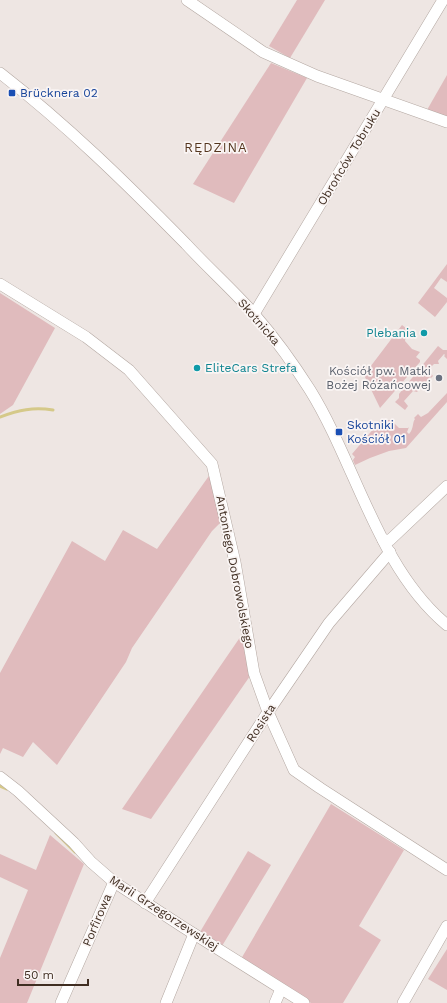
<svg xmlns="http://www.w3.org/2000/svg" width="447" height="1003" viewBox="0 0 447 1003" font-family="'Work Sans',sans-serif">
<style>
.green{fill:#e0bbbd}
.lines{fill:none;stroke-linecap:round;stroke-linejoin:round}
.stream{stroke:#d5c989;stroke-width:3}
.minor-casing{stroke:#b3a7a1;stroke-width:12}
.minor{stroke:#fff;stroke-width:11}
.transit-dot{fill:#1a4fb4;stroke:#faf5f4;stroke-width:1.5}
.culture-dot{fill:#0f9aa8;stroke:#faf5f4;stroke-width:1.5}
.worship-dot{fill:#6b7280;stroke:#faf5f4;stroke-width:1.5}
.labels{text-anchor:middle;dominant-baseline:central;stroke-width:3.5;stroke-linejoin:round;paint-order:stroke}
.transit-label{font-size:12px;fill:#164399;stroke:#faf5f4;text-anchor:start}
.street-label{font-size:12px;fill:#402e22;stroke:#faf5f4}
.culture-label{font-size:12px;fill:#0d838f;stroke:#faf5f4;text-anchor:end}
.worship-label{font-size:12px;fill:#5b616d;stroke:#faf5f4;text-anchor:end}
.neighbourhood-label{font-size:13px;letter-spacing:1px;fill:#54351d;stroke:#faf5f4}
</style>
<rect width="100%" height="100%" fill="#eee6e3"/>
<g class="green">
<path d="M297,0H325L290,58L269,46Z"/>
<path d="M271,63L307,78L234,203L193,184Z"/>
<path d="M447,75V117L427,110Z"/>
<path d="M447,264V282L441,278L434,288L447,298V302L435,317L418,303Z"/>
<path d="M0,293L55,328L13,405L0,414Z"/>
<path d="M402,325L407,329L405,341L412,349L420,352L416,357L420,360V362L380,408L364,375Z"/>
<path d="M438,346L443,350H447V359L444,356L445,355L444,354L438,361L439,364H434L432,366L430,372L433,376L431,378L430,377L417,392L413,391L404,401L408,406L405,410L395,402L399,398V394Z"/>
<path d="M447,393V402L406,448L389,451L370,458L355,465L353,460L355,457L352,454L381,420H391L399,428H408L409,427L407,432L409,434C414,429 412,423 415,419L414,418L418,414L421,417L428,413Z"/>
<path d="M211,473L222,521L212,531L132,648L126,662L57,765L33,742L23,757L3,748L0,754V673L72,541L105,561L123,530L157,549Z"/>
<path d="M243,633L250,676L151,819L122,809Z"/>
<path d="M331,804L404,850L359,926L381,940L343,1003H311L241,959Z"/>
<path d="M50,835L84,864L27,1003H0V958L28,890L0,877V854L36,870Z"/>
<path d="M248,851L271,865L222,946L200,932Z"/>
<path d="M447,949V990L428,979Z"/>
</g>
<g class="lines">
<g class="stream">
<path d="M0,417C19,410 33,407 53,410"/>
<path d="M0,786L7,789"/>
<path d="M56,833L75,852"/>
</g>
<g class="minor-casing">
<g id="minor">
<path d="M187,0L263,52L317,76L447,122"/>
<path d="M0,73C67,125 127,184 186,244C208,268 233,290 254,314C274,337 293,363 310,390C356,464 378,568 447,625"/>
<path d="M0,284L86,337L129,370L212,464L235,562L254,673L268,712L294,770L320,788L447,870"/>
<path d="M254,314L443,0"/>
<path d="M383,540H390L447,486"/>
<path d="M0,777L18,791L74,843L91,862L114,882L183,927L304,1003"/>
<path d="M145,903L268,712L329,623L390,552"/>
<path d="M61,1003L114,882"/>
<path d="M166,1003L194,934"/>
<path d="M275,1003L281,989"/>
<path d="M403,1003L447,926"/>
</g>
</g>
<use href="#minor" class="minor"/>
</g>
<g class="transit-dot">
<rect x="8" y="89" width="8" height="8" rx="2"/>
<rect x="335" y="428" width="8" height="8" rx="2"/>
</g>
<g class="culture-dot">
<circle cx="424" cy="333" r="4"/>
<circle cx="197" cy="368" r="4"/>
</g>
<circle class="worship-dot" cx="439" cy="378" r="4"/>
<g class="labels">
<g class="transit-label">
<text x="20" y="93">Brücknera 02</text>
<text x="347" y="425">Skotniki<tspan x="347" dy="14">Kościół 01</tspan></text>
</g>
<g class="street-label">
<text transform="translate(349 157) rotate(-59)">Obrońców Tobruku</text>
<text transform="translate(259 322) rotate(49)">Skotnicka</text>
<text transform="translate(235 572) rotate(79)">Antoniego Dobrowolskiego</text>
<text transform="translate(261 723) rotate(-57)">Rosista</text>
<text transform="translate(164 913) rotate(33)">Marii Grzegorzewskiej</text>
<text transform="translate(97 920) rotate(-67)">Porfirowa</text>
</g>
<g class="culture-label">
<text x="416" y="333">Plebania</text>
<text x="205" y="368" text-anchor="start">EliteCars Strefa</text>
</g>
<g class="worship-label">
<text x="431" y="371">Kościół pw. Matki<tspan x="431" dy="14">Bożej Różańcowej</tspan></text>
</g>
<g class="neighbourhood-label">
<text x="216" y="147">RĘDZINA</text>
</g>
</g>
<path d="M18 979v6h70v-6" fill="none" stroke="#402e22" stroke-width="2"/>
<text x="24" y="979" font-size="12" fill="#402e22" stroke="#faf5f4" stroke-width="3" paint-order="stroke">50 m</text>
</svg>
